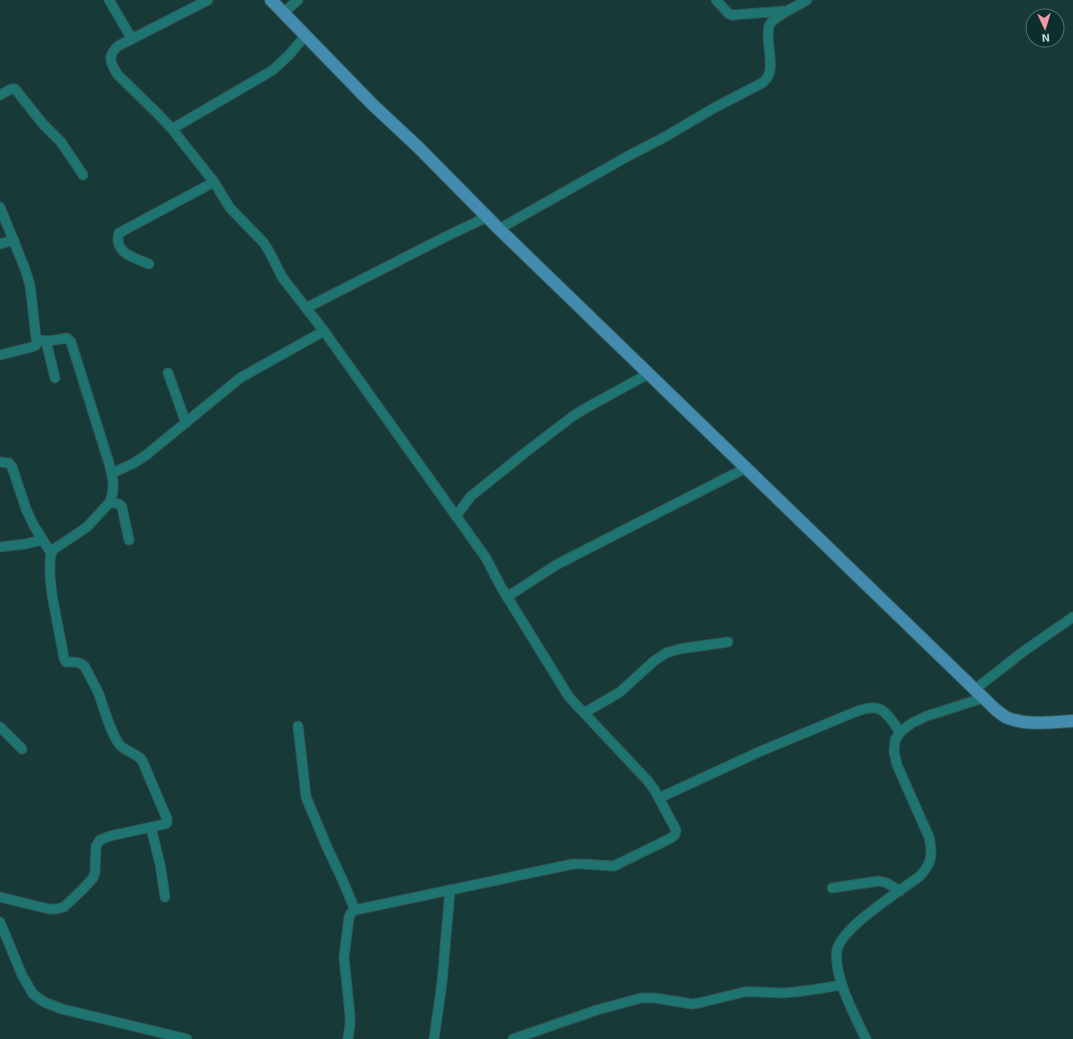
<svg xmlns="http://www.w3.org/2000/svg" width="1073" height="1039" viewBox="0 0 1073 1039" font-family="'Exo 2',sans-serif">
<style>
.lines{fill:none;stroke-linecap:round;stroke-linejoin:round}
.street-casing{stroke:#325754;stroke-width:11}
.primary-casing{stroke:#325754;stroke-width:14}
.street{stroke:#1d7470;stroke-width:9}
.primary{stroke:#438baf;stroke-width:12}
</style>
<rect width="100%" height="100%" fill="#173937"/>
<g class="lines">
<g class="street-casing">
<g id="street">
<path d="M109,0L132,39"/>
<path d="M208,0L118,46C107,56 110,63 118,75L159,115L172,129L214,182L230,208L264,243L270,253L282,277L324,331L486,558L501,587L569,697L647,780L654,789L676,830L675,835L671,838L614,866L582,864H573L355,910L351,913L349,917L344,958L350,1015V1024L348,1039"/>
<path d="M716,0L729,14L732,15L785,11"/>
<path d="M283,13L298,0"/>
<path d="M0,95L11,89H15L43,124L61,142L83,175"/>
<path d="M172,129L273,70L289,55L305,36"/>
<path d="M0,207L25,269L30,285L36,338C43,344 58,339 67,338L71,342L108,460C112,474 116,487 110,502L87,527L54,549L51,553L50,563V576L52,595L64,658L66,662C73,662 80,661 85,667C89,675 94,684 98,692C104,707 110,733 120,745C126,752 136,753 142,760L167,819V823L165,824L110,836L100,840L96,846L95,872L93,878L82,890L64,907L57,909H49L0,897"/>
<path d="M499,229L630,155L663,138L714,108L762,83C764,81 767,79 768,76C775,65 764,36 770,24C775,16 799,5 807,0"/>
<path d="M0,244L14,240"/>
<path d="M149,264C135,258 113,253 119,233L214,182"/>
<path d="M306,308L445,237L487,217"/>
<path d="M46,341L55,378"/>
<path d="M0,355L32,347L36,345L38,340"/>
<path d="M168,373L186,423"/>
<path d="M0,462L9,463L12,467L26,509L34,526L51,553"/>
<path d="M112,473L132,464L145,456L240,378L324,331"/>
<path d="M110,502L119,504L122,507L129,540"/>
<path d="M456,516L471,496L480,489L522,455L573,416L586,408L648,374"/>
<path d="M0,547L25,544L42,540"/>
<path d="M507,597L556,565L630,527L746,468"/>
<path d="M974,690L1024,651L1073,617"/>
<path d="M584,713L620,692L654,661L666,653L679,649L728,642"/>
<path d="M298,726L306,797L327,847L342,879L355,910"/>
<path d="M0,727L22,749"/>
<path d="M659,798L761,751L855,712C861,710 866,708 871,708C885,706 893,723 900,732"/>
<path d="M151,828L160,864L165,897"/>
<path d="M832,888L879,881L887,883L900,891"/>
<path d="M0,922L22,975L33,994L44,1002L62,1009L187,1039"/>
<path d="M434,1039L442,983L450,890"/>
<path d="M513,1039L597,1010L641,998H655L692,1004L699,1003L744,992C757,991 769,993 782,993C802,992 822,988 842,985"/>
<path d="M866,1039C855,1016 833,976 837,950C842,927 900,891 920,876C932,863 933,854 929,837L897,765L894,751L895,740L900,732L912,723L927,716L983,698"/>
</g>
</g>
<g class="primary-casing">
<path id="primary" d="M271,0L373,105L418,147L499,229L995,709C999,712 1003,716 1008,718C1028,726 1052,722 1073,721"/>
</g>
<use href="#street" class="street"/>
<use href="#primary" class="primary"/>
</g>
<g transform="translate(1045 28) rotate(176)"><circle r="19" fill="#0c2f2d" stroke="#4f7774"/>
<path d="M0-3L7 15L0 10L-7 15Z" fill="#f39aa8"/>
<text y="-6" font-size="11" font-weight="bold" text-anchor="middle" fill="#b4e3df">N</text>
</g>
</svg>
